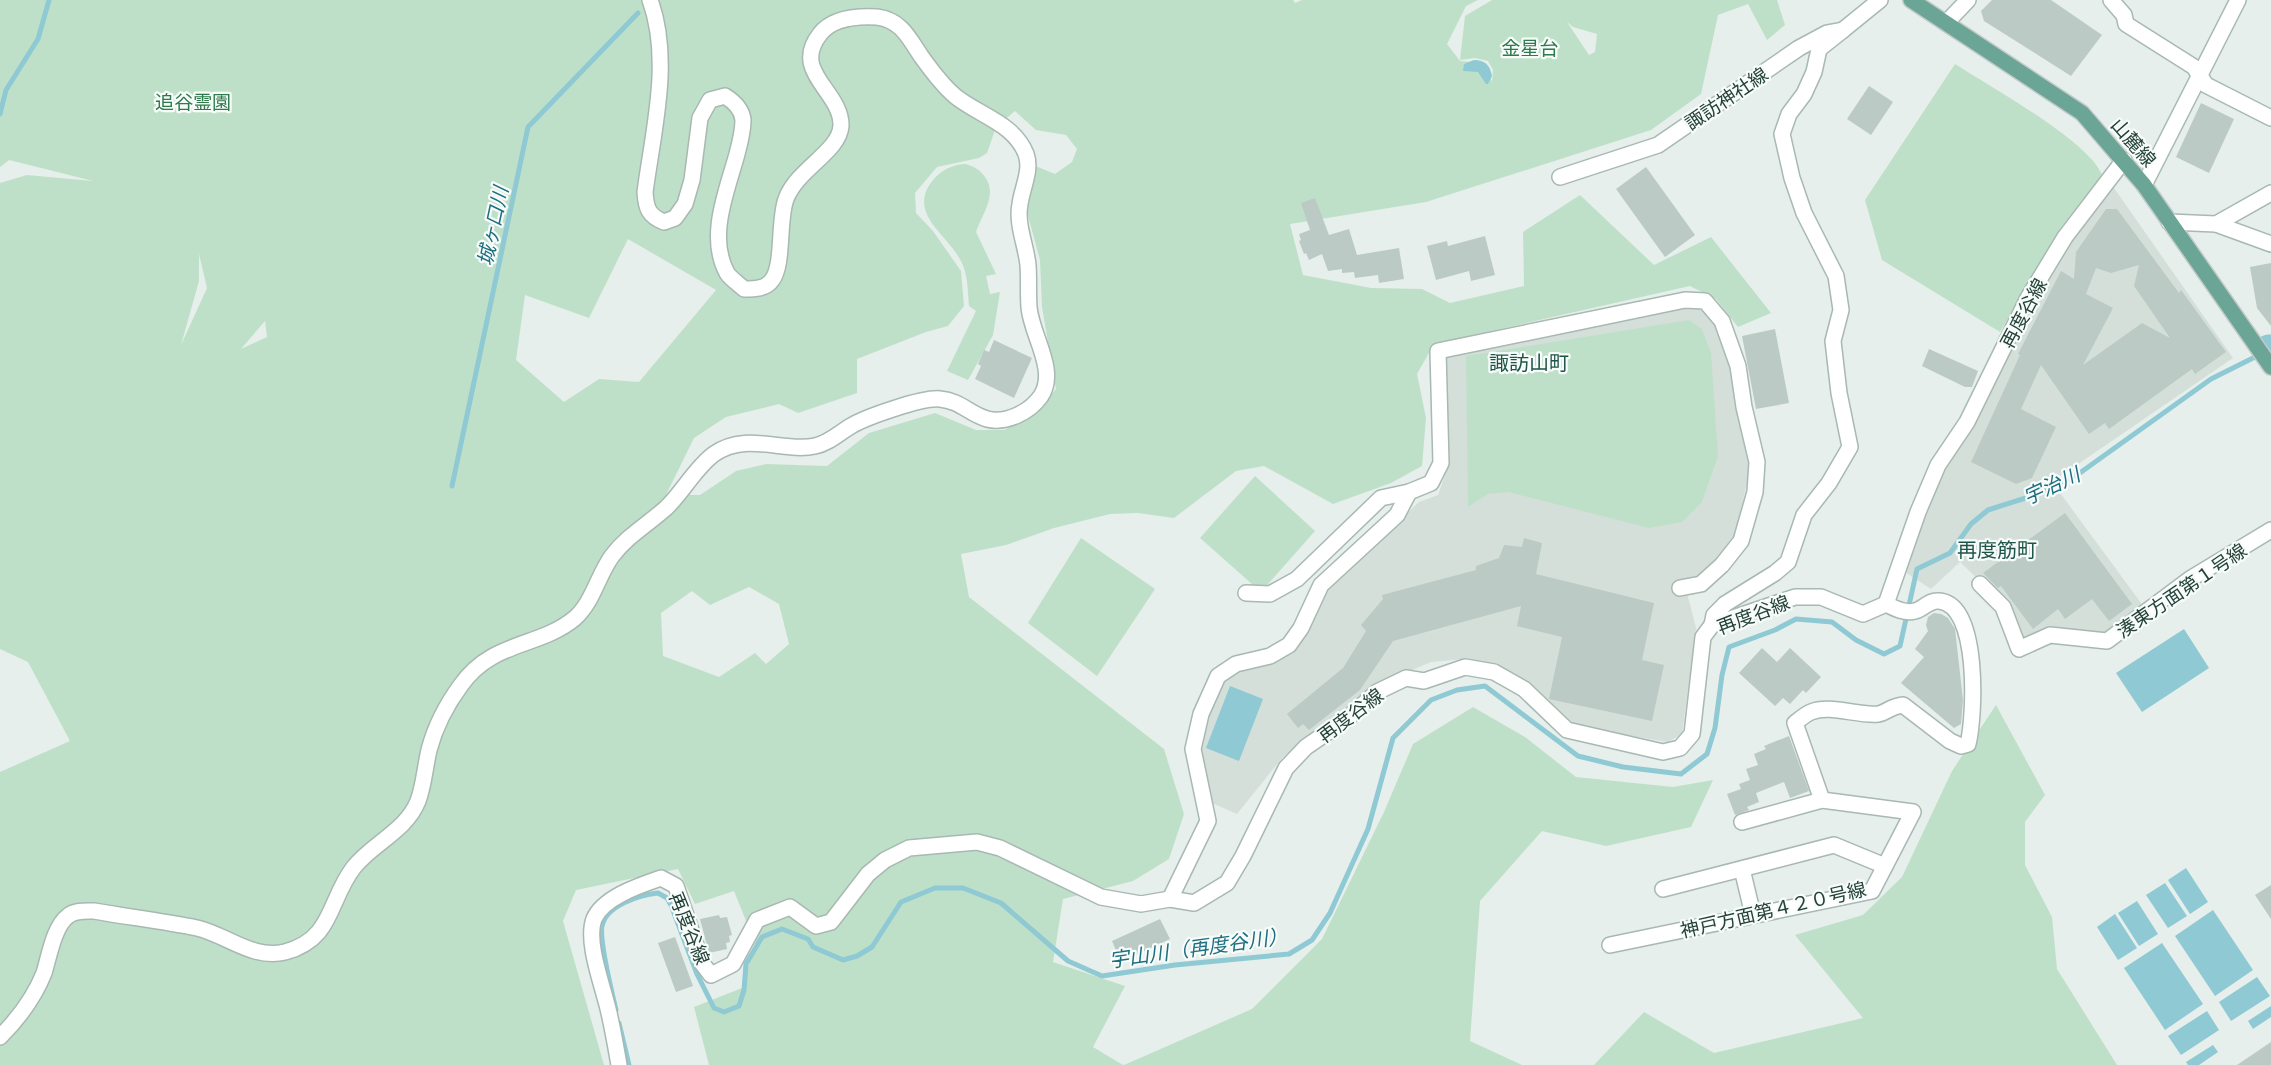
<svg xmlns="http://www.w3.org/2000/svg" width="2271" height="1065" viewBox="0 0 2271 1065" font-family="Commissioner,'Noto Sans JP',sans-serif">
<style>
.built{fill:#d4dfda}
.green{fill:#bfe0c8;fill-rule:evenodd}
.water{fill:#8ec9d4}
.lines{fill:none;stroke-linecap:round;stroke-linejoin:round}
.stream{stroke:#8ec9d4;stroke-width:5}
.river{stroke:#8ec9d4;stroke-width:31}
.building{fill:#bbcac4;fill-rule:evenodd}
.minor-casing{stroke:#a8b8b2;stroke-width:18}
.major-casing{stroke:#c2cac8;stroke-width:18}
.minor{stroke:#fff;stroke-width:15}
.major{stroke:#6aa596;stroke-width:15}
.labels{text-anchor:middle;dominant-baseline:central;stroke-width:4.5;stroke-linejoin:round;paint-order:stroke}
.park-label{font-size:19px;fill:#2d7a4b;stroke:#f7fbf9}
.street-label{font-size:19px;fill:#24423a;stroke:#f7fbf9}
.water-label{font-size:20px;font-style:italic;fill:#1c6f80;stroke:#f7fbf9}
.neighbourhood-label{font-size:20px;fill:#1f5548;stroke:#f7fbf9}
</style>
<rect width="100%" height="100%" fill="#e6efeb"/>
<g class="built">
<path d="M2114,188L2233,358L2052,482L2144,607L2117,627L2104,633L2053,628L2019,640L2006,606L1960,562L1931,589L1905,572L1938,480L1970,432L2049,273L2081,222L2109,189Z"/>
<path d="M1689,305L1704,309L1718,325L1733,368L1751,466L1735,534L1717,560L1700,577L1684,581L1696,628L1682,734L1668,742L1583,728L1564,719L1528,682L1496,666L1465,659L1431,662L1375,686L1346,712L1301,740L1282,758L1237,814L1212,803L1205,776L1201,748L1208,714L1224,678L1241,671L1273,663L1299,646L1326,590L1419,502L1438,495L1447,470L1443,367L1448,356Z"/>
</g>
<g class="green">
<path d="M0,0H1293L1295,3L1302,0H1478L1466,6L1447,44L1460,61L1486,63L1492,82L1493,70L1488,61L1475,58L1460,60L1465,16L1492,0H1777L1785,25L1767,40L1748,4L1718,15L1701,94L1651,130L1426,202L1290,224L1303,275L1371,288L1422,289L1450,303L1524,286L1523,232L1580,195L1654,265L1711,237L1771,313L1738,327L1716,299L1690,286L1434,344L1417,374L1426,418L1422,466L1391,483L1333,504L1264,466L1236,471L1174,518L1138,513L1110,514L1054,528L1006,545L961,554L969,597L1164,749L1184,814L1169,859L1133,881L1063,899L1053,962L1125,986L1093,1047L1123,1065H709L694,1007L742,988L755,943L734,891L695,904L678,869L576,890L563,921L604,1065H0V772L70,741L28,662L0,649V183L27,175L93,181L9,160L0,167ZM1567,22L1573,27L1597,34L1595,52L1589,55ZM1015,111L1036,130L1066,135L1077,149L1072,162L1055,174L1033,165L1027,212L1040,260L1042,307L1056,389L1035,413L1004,430H976L935,413L869,433L827,466L766,464L736,471L700,495H666L694,438L726,417L779,404L798,413L857,393V359L926,332L948,326L964,306L961,271L933,231L916,213L915,193L937,167L979,158L987,153L996,127ZM628,239L716,290L639,382L599,379L564,402L516,360L525,295L589,318ZM199,254L207,288L181,345L199,281ZM265,321L267,337L241,349ZM749,587L779,604L789,644L766,664L755,653L719,677L663,656L661,613L692,591L710,605Z"/>
<path d="M1955,64C1989,86 2089,141 2102,175L2061,227L2000,332L1882,260L1865,200Z"/>
<path d="M966,164C975,167 980,170 985,177C998,195 982,214 976,232L996,274L986,276L990,294L1000,292L993,335L968,380L947,371L976,311L969,306C968,295 968,280 964,268C954,237 904,216 933,180C941,170 954,164 966,164Z"/>
<path d="M1689,320L1702,329L1711,353L1718,456L1702,502L1682,522L1649,528L1508,492L1488,494L1468,507L1466,356Z"/>
<path d="M1255,476L1315,531L1261,592L1200,538Z"/>
<path d="M1081,538L1155,589L1097,676L1028,623Z"/>
<path d="M1996,705L2045,795L2025,822V865L2052,917L2057,969L2117,1065H1594L1644,1012L1714,1053L1863,1018L1795,935L1863,915L1902,877L1952,771Z"/>
<path d="M1473,707L1525,737L1576,777L1673,787L1713,780L1691,827L1606,846L1542,831L1480,901L1470,1041L1522,1065H1124L1252,1009L1322,939L1384,812L1413,744Z"/>
</g>
<g class="water">
<path d="M1474,60C1485,60 1490,65 1492,76L1488,84H1486L1478,72L1463,71L1464,64Z"/>
<path d="M2184,629L2209,668L2142,712L2116,673Z"/>
<path d="M1230,686L1263,699L1239,761L1206,748Z"/>
<path d="M2186,868L2208,902L2190,914L2168,880Z"/>
<path d="M2165,883L2187,916L2168,928L2146,895Z"/>
<path d="M2137,901L2158,934L2139,946L2118,913Z"/>
<path d="M2213,910L2253,970L2215,996L2175,936Z"/>
<path d="M2115,914L2137,948L2118,960L2097,927Z"/>
<path d="M2162,943L2203,1004L2165,1030L2124,968Z"/>
<path d="M2257,977L2270,996L2231,1021L2219,1002Z"/>
<path d="M2271,1006V1017L2253,1029L2248,1021Z"/>
<path d="M2207,1011L2219,1030L2181,1055L2168,1036Z"/>
<path d="M2213,1045L2218,1052L2199,1065H2188L2186,1062Z"/>
</g>
<g class="lines">
<g class="stream">
<path d="M0,114L6,90L38,39L49,0"/>
<path d="M452,486L528,127L638,13"/>
<path d="M616,1010C612,993 599,940 602,926C606,905 640,895 658,893L667,898L671,905L697,974L714,1008L724,1012L739,1006L744,990L746,964L762,937L782,929L808,939L813,947L843,960L857,956L872,947L901,902L935,888H963L1001,903L1068,961L1102,976L1175,965L1289,954L1312,940L1330,913L1368,829L1393,738L1431,700L1457,690L1485,686L1578,756L1623,767L1681,774L1707,754L1715,728L1722,675L1729,647L1775,630L1796,619L1832,622L1856,640L1884,654L1900,646L1917,569L1950,553L1971,524L1988,510L2038,494L2077,475L2211,379L2269,350"/>
<path d="M619,1023L629,1065"/>
</g>
<path class="river" d="M2269,350H2271"/>
</g>
<g class="building">
<path d="M1992,0H2051L2102,35L2071,76L1984,21L1981,11Z"/>
<path d="M1869,86L1893,102L1871,135L1847,119Z"/>
<path d="M2201,103L2234,119L2209,173L2176,157Z"/>
<path d="M1646,167L1695,235L1665,257L1616,189Z"/>
<path d="M1315,198L1329,235L1349,229L1357,255L1399,248L1404,279L1379,283L1378,275L1355,278L1354,272L1342,273V269L1328,271L1322,254L1309,260L1306,253L1304,254L1299,241L1301,240L1299,234L1310,230L1301,203Z"/>
<path d="M2106,209H2117L2179,293L2181,290L2226,352L2195,374L2192,369L2109,429L2105,423L2089,434L2041,365L2021,409L2056,427L2032,478L2016,484L1971,462L2020,355L2018,354L2061,271L2074,279L2076,252ZM2139,265L2134,286L2170,338L2142,323L2083,365L2113,308L2086,294L2096,268L2111,273Z"/>
<path d="M1485,236L1495,275L1471,281L1469,271L1436,280L1427,246L1447,241L1448,246Z"/>
<path d="M2271,263V326L2257,308L2250,267Z"/>
<path d="M1775,329L1789,403L1756,409L1742,336Z"/>
<path d="M994,340L1032,358L1014,398L975,379L981,366L978,364L984,350L989,352Z"/>
<path d="M1929,349L1978,371L1972,387H1965L1922,366Z"/>
<path d="M2065,513L2132,604L2109,621L2092,599L2065,619L2058,609L2033,629L2001,586L1998,588L1983,573Z"/>
<path d="M1524,538L1542,543L1536,574L1654,603L1642,660L1664,665L1652,721L1549,699L1562,637L1517,626L1521,606L1393,641L1360,690L1309,730L1303,724L1298,728L1287,714L1343,668L1366,631L1361,625L1383,599L1382,595L1476,570V566L1499,558L1504,545L1522,547Z"/>
<path d="M1934,613L1941,614L1948,618L1955,629L1963,700L1961,724L1954,728L1901,683L1924,657L1915,649L1928,631L1926,625L1928,617Z"/>
<path d="M1762,648L1777,662L1790,648L1821,677L1806,693L1803,690L1790,704L1783,698L1775,706L1739,673Z"/>
<path d="M1789,736L1809,791L1790,798L1784,782L1756,793L1759,802L1747,807L1749,810L1735,815L1727,794L1741,789L1739,784L1750,780L1746,769L1758,765L1754,754L1766,749L1764,746Z"/>
<path d="M2271,885V919L2255,895Z"/>
<path d="M719,915L720,918L727,917L732,935L729,936L730,942L726,943L727,949L709,953L700,919Z"/>
<path d="M1160,919L1170,939L1121,962L1112,941Z"/>
<path d="M675,937L693,986L676,992L658,943Z"/>
<path d="M2271,1042V1065H2237Z"/>
</g>
<g class="lines">
<g class="minor-casing">
<g id="minor">
<path d="M2111,0L2124,15L2126,24L2194,67L2206,85L2271,118"/>
<path d="M1946,23L1968,0"/>
<path d="M1560,177L1658,145L1799,48L1827,33L1843,30L1880,0"/>
<path d="M2144,185L2238,0"/>
<path d="M2169,222L2216,224L2271,244"/>
<path d="M2216,224L2271,193"/>
<path d="M1980,584L2003,607L2019,649L2050,635L2107,641L2190,579L2271,530"/>
<path d="M1246,593L1270,594L1297,579L1381,498L1409,492"/>
<path d="M1712,625L1714,615L1725,604L1775,573L1788,562L1804,515L1829,483L1850,447L1839,393L1833,341L1841,310L1836,276L1804,213L1792,178L1782,134L1789,114L1804,94L1814,72L1819,49L1843,30"/>
<path d="M1742,822L1822,800"/>
<path d="M1742,869L1753,915"/>
<path d="M1663,889L1834,845L1885,866"/>
<path d="M1170,899L1208,821L1193,749L1201,714L1218,676L1236,664L1270,656L1289,645L1301,628L1321,585L1397,515L1409,492L1431,483L1441,463L1438,351L1685,300L1705,301L1722,321L1738,366L1744,407L1757,462L1755,492L1741,541L1722,565L1701,584L1680,588"/>
<path d="M1610,945L1872,891L1913,812L1822,800L1795,723C1800,719 1806,714 1811,712C1830,704 1857,716 1878,714C1886,713 1891,706 1903,705L1950,741L1961,746L1968,744C1975,716 1980,604 1939,601C1928,600 1924,609 1915,611C1905,614 1894,608 1886,604"/>
<path d="M0,1037C19,1018 34,998 44,973C49,957 54,926 68,916C75,910 86,911 94,911C128,917 163,921 197,928C227,935 253,960 285,952C334,939 328,900 354,867C373,843 406,831 418,801C424,785 425,767 429,750C435,727 447,704 461,685C493,640 539,648 575,618C593,602 598,575 612,556C627,536 647,525 666,508C683,492 695,468 714,454C746,431 784,453 815,446C829,443 839,433 851,426C866,417 923,397 940,399C961,401 969,414 987,419C1006,424 1030,412 1041,396C1058,370 1031,335 1029,307C1028,293 1029,279 1028,265C1026,245 1016,224 1020,204C1022,188 1032,170 1026,154C1014,123 978,115 955,96C942,85 931,70 921,56C909,38 901,20 877,17C858,16 832,18 820,34C790,72 842,91 841,126C839,152 797,169 786,199C778,220 784,265 772,280C766,289 754,289 744,289C739,284 731,279 727,273C707,236 727,191 737,154C740,143 743,131 743,120C742,109 733,101 725,96L710,100L700,118L692,180L685,204L675,218L664,222C649,216 646,209 645,192C653,131 672,60 650,0"/>
<path d="M619,1065C616,1048 613,1030 609,1013C604,989 585,942 594,919C603,897 641,885 661,878L676,886L702,963L711,975L733,964L757,920L790,907L816,926L831,922L868,874L885,860L909,848L977,842L1000,848L1101,897L1141,904L1170,899L1194,903L1227,883L1243,856L1286,768L1306,747L1348,718L1377,692L1406,678L1424,681L1465,667L1494,672L1524,689L1567,730L1663,752L1680,748L1692,734L1703,637L1712,625L1795,597H1821L1863,614L1886,604L1918,512L1938,465L1967,422L2028,298L2065,237L2124,160"/>
</g>
</g>
<g class="major-casing">
<path id="major" d="M1911,0L2082,113L2144,185L2271,367"/>
</g>
<use href="#minor" class="minor"/>
<use href="#major" class="major"/>
</g>
<g class="labels">
<g class="park-label">
<text x="1530" y="47">金星台</text>
<text x="193" y="101">追谷霊園</text>
</g>
<g class="street-label">
<text transform="translate(1726 98) rotate(-34)">諏訪神社線</text>
<text transform="translate(2134 142) rotate(49)">山麓線</text>
<text transform="translate(2023 313) rotate(-62)">再度谷線</text>
<text transform="translate(2181 590) rotate(-34)">湊東方面第１号線</text>
<text transform="translate(1753 614) rotate(-21)">再度谷線</text>
<text transform="translate(1350 715) rotate(-37)">再度谷線</text>
<text transform="translate(1773 909) rotate(-13)">神戸方面第４２０号線</text>
<text transform="translate(690 928) rotate(68)">再度谷線</text>
</g>
<g class="water-label">
<text transform="translate(492 226) rotate(-78)">城ヶ口川</text>
<text transform="translate(2051 485) rotate(-25)">宇治川</text>
<text transform="translate(1198 947) rotate(-8)">宇山川（再度谷川）</text>
</g>
<g class="neighbourhood-label">
<text x="1529" y="362">諏訪山町</text>
<text x="1997" y="549">再度筋町</text>
</g>
</g>
</svg>
